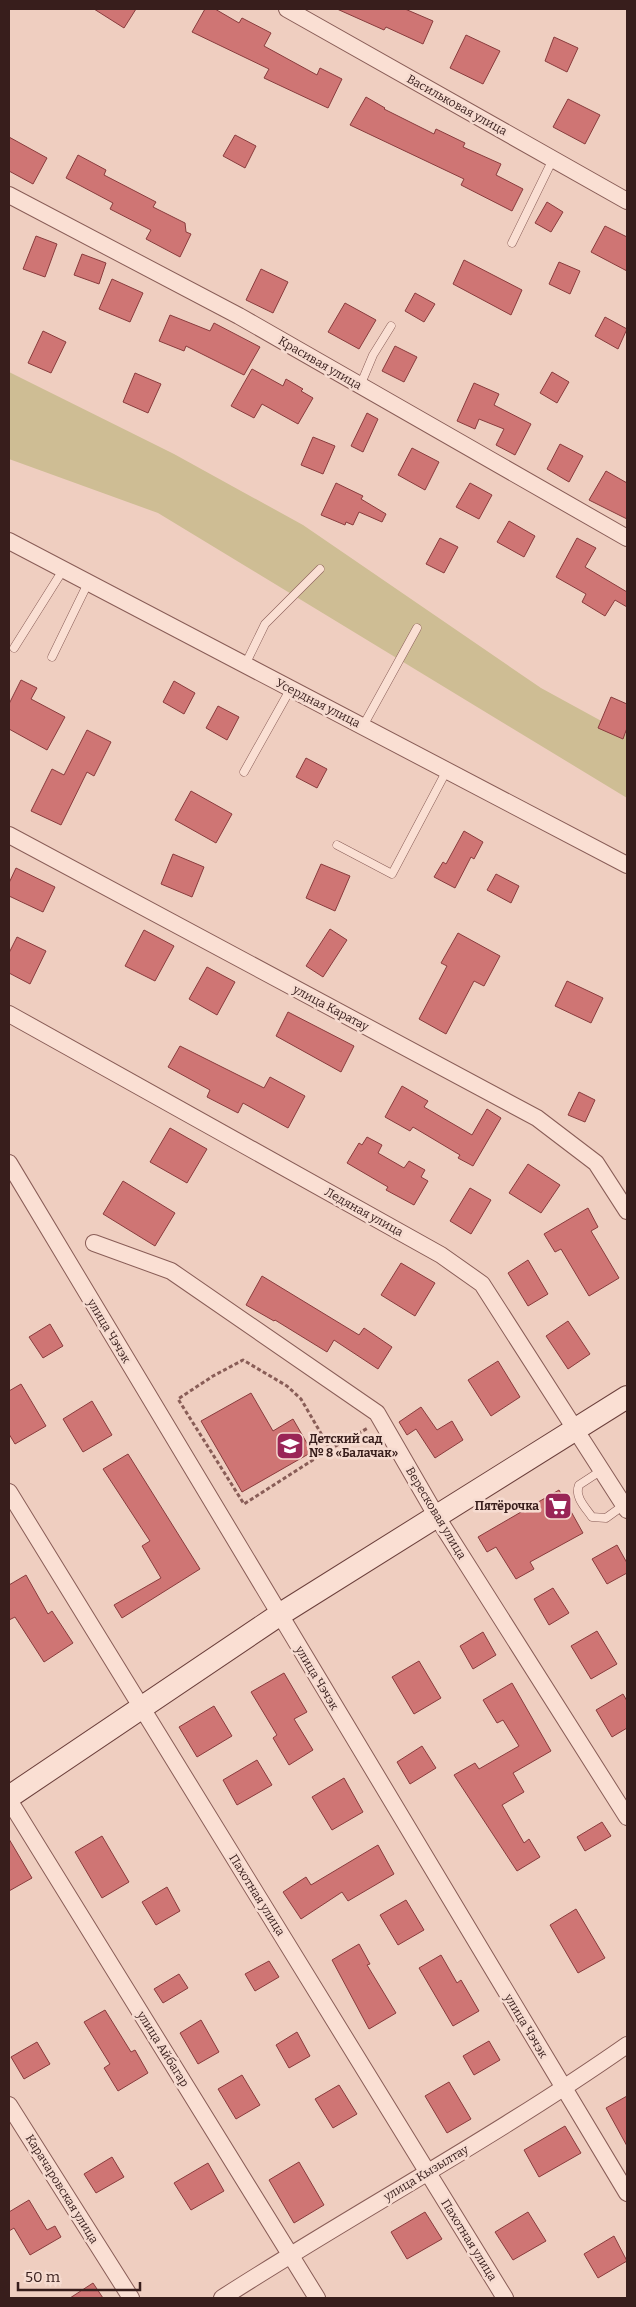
<svg xmlns="http://www.w3.org/2000/svg" width="636" height="2307" font-family="Bitter,serif">
<style>
.green{fill:#cebd94}
.building{fill:#cf7574;stroke:#893c3d}
.lines{fill:none;stroke-linecap:round;stroke-linejoin:round}
.lane-casing{stroke:#895d57;stroke-width:9}
.street-casing{stroke:#895d57;stroke-width:18}
.secondary-casing{stroke:#6b3f3b;stroke-width:24}
.path{stroke:#895d57;stroke-width:3;stroke-dasharray:4 2.5;stroke-linecap:butt}
.lane{stroke:#fadfd3;stroke-width:8}
.street{stroke:#fadfd3;stroke-width:16}
.secondary{stroke:#fadfd3;stroke-width:22}
.labels{text-anchor:middle;dominant-baseline:central;stroke-width:5;stroke-linejoin:round;paint-order:stroke}
.street-label{font-size:12px;fill:#381e1c;stroke:#f6dbd0}
.poi-label{font-size:12px;font-weight:bold;fill:#381e1c;stroke:#f6dbd0;text-anchor:start}
</style>
<rect width="100%" height="100%" fill="#efcec0"/>
<!-- green -->
<polygon class="green" points="9,372 174,454 303,525 541,688 627,735 627,798 158,513 9,459"/>
<!-- building -->
<g class="building">
<polygon points="94,9 136,9 124,28"/>
<polygon points="205,9 215,9 239,23 242,18 271,33 264,46 317,75 320,68 342,79 328,108 264,78 269,69 192,32"/>
<polygon points="337,9 405,9 433,21 423,44 386,27 384,30"/>
<polygon points="466,35 500,51 483,84 450,68"/>
<polygon points="554,37 578,48 567,72 545,61"/>
<polygon points="366,97 385,108 384,109 434,134 436,129 465,143 463,147 501,164 496,175 523,189 512,211 461,185 464,179 350,125"/>
<polygon points="568,99 600,115 585,144 553,127"/>
<polygon points="235,135 256,146 245,168 223,156"/>
<polygon points="9,137 47,158 33,184 9,171"/>
<polygon points="78,155 106,170 104,175 156,202 153,207 185,223 186,232 191,234 180,257 146,239 151,230 110,209 113,203 66,178"/>
<polygon points="547,202 563,212 551,232 535,223"/>
<polygon points="605,226 627,237 627,271 591,252"/>
<polygon points="36,236 57,244 45,277 23,269"/>
<polygon points="82,254 106,263 99,284 74,275"/>
<polygon points="464,260 522,290 511,315 453,284"/>
<polygon points="559,262 580,271 570,294 549,284"/>
<polygon points="261,269 288,282 273,313 246,300"/>
<polygon points="112,279 143,293 130,322 99,309"/>
<polygon points="415,293 435,304 424,322 405,311"/>
<polygon points="345,303 376,320 359,349 328,332"/>
<polygon points="170,315 210,331 214,323 260,347 244,375 186,346 184,351 159,341"/>
<polygon points="605,317 627,329 618,349 595,336"/>
<polygon points="43,331 66,342 51,373 28,363"/>
<polygon points="395,346 417,357 404,382 382,371"/>
<polygon points="252,369 283,386 286,379 303,389 301,391 313,398 298,424 262,404 254,418 231,406"/>
<polygon points="552,372 569,382 557,403 540,393"/>
<polygon points="135,373 161,384 148,413 123,402"/>
<polygon points="474,383 499,394 494,405 531,424 515,455 496,445 504,429 479,419 475,429 457,421"/>
<polygon points="367,413 378,419 363,452 351,446"/>
<polygon points="313,437 335,446 323,474 301,465"/>
<polygon points="560,444 583,456 569,482 547,469"/>
<polygon points="412,448 439,462 425,490 398,475"/>
<polygon points="606,471 627,483 627,519 589,500"/>
<polygon points="336,483 363,496 361,499 386,514 382,522 359,512 353,525 346,522 345,525 321,515"/>
<polygon points="470,483 492,495 479,519 456,507"/>
<polygon points="509,521 535,536 524,557 497,542"/>
<polygon points="440,538 458,547 444,573 426,564"/>
<polygon points="577,538 596,548 585,567 627,592 627,607 615,600 605,616 582,602 586,594 556,577"/>
<polygon points="21,680 37,688 31,699 65,717 47,750 9,729 9,704"/>
<polygon points="174,681 195,693 184,714 163,702"/>
<polygon points="611,697 627,704 627,728 623,739 598,728"/>
<polygon points="218,706 239,717 227,740 206,728"/>
<polygon points="87,730 111,742 94,776 87,772 61,825 31,811 52,769 64,775"/>
<polygon points="306,758 327,769 317,788 296,777"/>
<polygon points="191,791 232,814 216,843 175,820"/>
<polygon points="464,831 483,842 474,859 471,857 455,888 434,877 443,862 446,864"/>
<polygon points="173,854 204,867 192,897 161,884"/>
<polygon points="321,864 350,876 335,911 306,898"/>
<polygon points="16,868 55,887 43,912 9,896 9,883"/>
<polygon points="496,874 519,886 511,903 487,890"/>
<polygon points="330,929 347,940 323,977 306,966"/>
<polygon points="144,930 174,946 155,981 125,966"/>
<polygon points="458,933 500,956 484,986 474,981 446,1034 419,1019 447,966 441,963"/>
<polygon points="17,937 46,951 30,984 9,973 9,953"/>
<polygon points="207,967 235,982 217,1015 189,999"/>
<polygon points="567,981 603,998 591,1023 555,1006"/>
<polygon points="288,1012 354,1046 341,1072 276,1036"/>
<polygon points="180,1046 264,1088 270,1077 305,1096 288,1128 243,1103 238,1113 207,1097 210,1090 168,1067"/>
<polygon points="402,1086 428,1101 424,1107 472,1135 487,1109 501,1118 473,1166 458,1158 460,1155 413,1127 410,1131 385,1117"/>
<polygon points="579,1092 595,1100 585,1122 568,1115"/>
<polygon points="170,1128 207,1149 187,1183 150,1162"/>
<polygon points="367,1137 382,1145 378,1153 404,1168 409,1161 425,1170 421,1177 428,1181 414,1205 386,1190 388,1187 347,1163 359,1143 362,1145"/>
<polygon points="528,1164 560,1185 541,1213 509,1193"/>
<polygon points="123,1181 175,1213 155,1246 103,1214"/>
<polygon points="470,1188 491,1200 471,1234 450,1221"/>
<polygon points="588,1208 598,1227 591,1231 619,1278 589,1296 561,1249 555,1252 544,1234"/>
<polygon points="528,1260 548,1294 528,1306 508,1273"/>
<polygon points="401,1263 435,1283 415,1316 381,1295"/>
<polygon points="262,1276 359,1335 364,1328 392,1347 378,1369 334,1340 327,1352 275,1320 274,1321 246,1305"/>
<polygon points="568,1321 590,1354 568,1369 546,1336"/>
<polygon points="50,1324 63,1346 43,1358 29,1337"/>
<polygon points="498,1361 520,1397 491,1416 468,1380"/>
<polygon points="21,1384 46,1426 15,1444 9,1434 9,1391"/>
<polygon points="251,1393 273,1431 293,1419 312,1452 242,1492 201,1421"/>
<polygon points="92,1401 112,1435 83,1452 63,1419"/>
<polygon points="421,1407 437,1430 452,1421 463,1440 435,1458 416,1429 407,1435 399,1422"/>
<polygon points="128,1454 200,1569 122,1618 114,1605 161,1578 142,1546 150,1541 103,1469"/>
<polygon points="559,1490 583,1533 530,1562 534,1569 516,1579 496,1547 487,1552 478,1537"/>
<polygon points="617,1545 627,1563 627,1573 607,1584 592,1559"/>
<polygon points="26,1575 48,1614 52,1611 73,1643 44,1662 15,1617 9,1620 9,1585"/>
<polygon points="553,1588 569,1613 549,1625 534,1599"/>
<polygon points="597,1631 617,1664 591,1679 571,1646"/>
<polygon points="483,1632 496,1655 473,1669 460,1646"/>
<polygon points="419,1661 441,1698 414,1714 392,1677"/>
<polygon points="284,1673 307,1712 294,1719 313,1750 289,1765 273,1738 277,1735 251,1692"/>
<polygon points="512,1683 551,1751 513,1773 524,1792 502,1805 524,1843 529,1839 540,1857 517,1871 454,1775 475,1763 479,1769 519,1746 503,1720 497,1723 483,1700"/>
<polygon points="623,1694 627,1701 627,1728 612,1737 596,1710"/>
<polygon points="214,1706 232,1736 197,1757 179,1727"/>
<polygon points="422,1746 436,1768 410,1784 397,1762"/>
<polygon points="257,1760 272,1785 237,1805 223,1780"/>
<polygon points="344,1778 363,1812 332,1830 312,1797"/>
<polygon points="602,1822 611,1836 585,1851 577,1837"/>
<polygon points="102,1836 129,1882 102,1898 75,1852"/>
<polygon points="9,1839 32,1878 9,1891"/>
<polygon points="378,1845 394,1874 348,1901 342,1892 301,1919 283,1892 306,1877 311,1885"/>
<polygon points="167,1887 180,1911 156,1925 142,1902"/>
<polygon points="406,1900 424,1930 398,1945 380,1915"/>
<polygon points="576,1909 605,1958 578,1973 550,1925"/>
<polygon points="359,1944 370,1964 367,1965 396,2013 369,2029 332,1960"/>
<polygon points="441,1955 457,1983 461,1980 479,2011 453,2026 419,1968"/>
<polygon points="269,1961 279,1977 255,1991 245,1974"/>
<polygon points="179,1974 188,1988 163,2003 154,1989"/>
<polygon points="105,2010 131,2052 135,2050 148,2073 118,2091 104,2068 110,2064 84,2022"/>
<polygon points="201,2020 219,2052 198,2064 180,2033"/>
<polygon points="297,2032 310,2056 289,2068 276,2045"/>
<polygon points="489,2041 500,2060 474,2075 463,2056"/>
<polygon points="37,2042 50,2064 24,2079 11,2057"/>
<polygon points="242,2075 260,2105 236,2119 218,2089"/>
<polygon points="449,2082 471,2119 447,2133 425,2096"/>
<polygon points="339,2085 357,2114 333,2128 315,2099"/>
<polygon points="627,2096 627,2146 606,2108"/>
<polygon points="565,2126 581,2153 539,2177 524,2150"/>
<polygon points="112,2157 124,2177 96,2193 84,2174"/>
<polygon points="299,2162 324,2205 294,2223 269,2180"/>
<polygon points="208,2163 224,2191 191,2210 174,2183"/>
<polygon points="29,2200 47,2230 55,2226 61,2237 30,2255 14,2228 9,2231 9,2212"/>
<polygon points="425,2212 442,2239 407,2259 391,2232"/>
<polygon points="528,2212 546,2241 513,2260 495,2232"/>
<polygon points="614,2236 627,2261 598,2278 584,2254"/>
<polygon points="93,2283 103,2298 70,2298"/>
</g>
<g class="lines">
<defs>
<g id="lane">
<polyline points="512,243 553,159"/>
<polyline points="360,386 373,355 391,326"/>
<polyline points="14,648 63,570"/>
<polyline points="52,657 88,583"/>
<polyline points="245,665 265,624 320,569"/>
<polyline points="363,726 417,628"/>
<polyline points="244,772 291,688"/>
<polyline points="337,845 392,874 447,770"/>
<path d="M602 1470 579 1485C574 1497 586 1508 592 1517L606 1518 624 1505"/>
</g>
<g id="street">
<polyline points="287,9 627,201"/>
<polyline points="9,195 239,316 627,538"/>
<polyline points="9,541 627,865"/>
<polyline points="9,835 537,1118 596,1163 627,1211"/>
<polyline points="9,1014 441,1255 482,1284 627,1510"/>
<polyline points="9,1163 627,2193"/>
<polyline points="94,1243 171,1271 377,1413 437,1517 627,1817"/>
<polyline points="9,1492 505,2298"/>
<polyline points="9,1800 317,2298"/>
<polyline points="9,2105 131,2298"/>
<path d="M222 2298C356 2212 497 2136 627 2045"/>
</g>
<polyline id="secondary" points="9,1797 279,1615 627,1397"/>
</defs>
<!-- lane casing -->
<use href="#lane" class="lane-casing"/>
<!-- street casing -->
<use href="#street" class="street-casing"/>
<!-- secondary casing -->
<use href="#secondary" class="secondary-casing"/>
<!-- path -->
<polyline class="path" points="330,1449 244,1504 178,1399 213,1376 243,1360 287,1386 301,1399 330,1449 368,1428"/>
<!-- lane -->
<use href="#lane" class="lane"/>
<!-- street -->
<use href="#street" class="street"/>
<!-- secondary -->
<use href="#secondary" class="secondary"/>
</g>
<!-- icons -->
<defs>
<symbol id="school-square" viewBox="-11 -11 22 22"><rect x="-9" y="-9" width="18" height="18" rx="4" fill="#9a2556" stroke="#f6dbd0"/><path d="M0-5L7-2L0 1L-7-2ZM-4 1L0 2.5L4 1V4Q0 6-4 4Z" fill="#fff"/></symbol>
<symbol id="supermarket-square" viewBox="-11 -11 22 22"><rect x="-9" y="-9" width="18" height="18" rx="4" fill="#9a2556" stroke="#f6dbd0"/><path d="M-6-5.5h2.5l.6 2H6L4.5 2H-2.5L-4.4-4H-6ZM-1.5 3.2a1.3 1.3 0 1 0 .1 0ZM3 3.2a1.3 1.3 0 1 0 .1 0Z" fill="#fff"/></symbol>
</defs>
<g fill-rule="evenodd">
<use href="#school-square" x="274" y="1430" width="32" height="32"/>
<use href="#supermarket-square" x="542" y="1490" width="32" height="32"/>
</g>
<g class="labels">
<!-- street labels -->
<g class="street-label">
<text transform="translate(457 105) rotate(29)">Васильковая улица</text>
<text transform="translate(320 363) rotate(30)">Красивая улица</text>
<text transform="translate(318 703) rotate(27)">Усердная улица</text>
<text transform="translate(331 1008) rotate(28)">улица Каратау</text>
<text transform="translate(364 1212) rotate(29)">Ледяная улица</text>
<text transform="translate(109 1331) rotate(59)">улица Чэчэк</text>
<text transform="translate(436 1513) rotate(59)">Вересковая улица</text>
<text transform="translate(317 1678) rotate(59)">улица Чэчэк</text>
<text transform="translate(257 1895) rotate(58)">Пахотная улица</text>
<text transform="translate(526 2026) rotate(59)">улица Чэчэк</text>
<text transform="translate(163 2049) rotate(58)">улица Айбагар</text>
<text transform="translate(426 2173) rotate(-31)">улица Кызылтау</text>
<text transform="translate(62 2189) rotate(58)">Карачаровская улица</text>
<text transform="translate(469 2240) rotate(58)">Пахотная улица</text>
</g>
<!-- poi labels -->
<g class="poi-label">
<text x="309" y="1439">Детский сад<tspan x="309" dy="14">№ 8 «Балачак»</tspan></text>
<text x="539" y="1506" text-anchor="end">Пятёрочка</text>
</g>
</g>
<!-- border -->
<rect width="636" height="2307" fill="none" stroke="#381e1c" stroke-width="20"/>
<!-- scale -->
<path d="M18 2282v8h122v-8" fill="none" stroke="#381e1c" stroke-width="2.5"/>
<text x="25" y="2282" font-size="15" fill="#381e1c" stroke="#f6dbd0" stroke-width="4" paint-order="stroke">50 m</text>
</svg>
